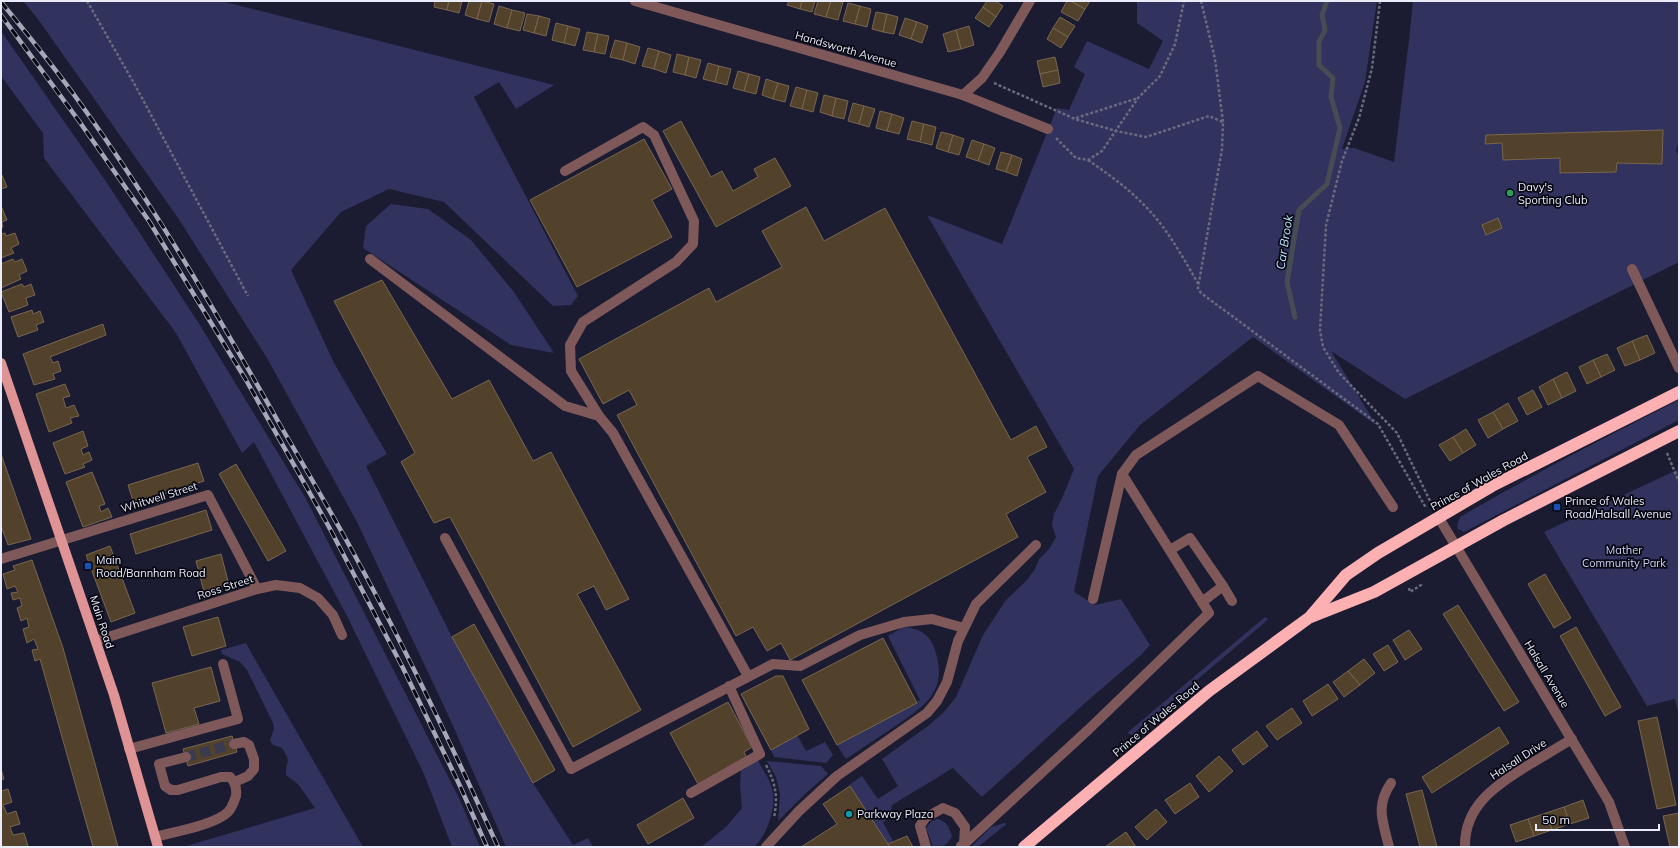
<svg xmlns="http://www.w3.org/2000/svg" width="1680" height="848" font-family="Mulish,sans-serif">
<style>
.green{fill:#31325d}
.lines{fill:none;stroke-linecap:round;stroke-linejoin:round}
.stream{stroke:#474c54;stroke-width:5}
.building{fill:#53422b;stroke:#78664e}
.minor-tunnel{stroke:#3a3b50;stroke-width:10;stroke-dasharray:10 5;stroke-linecap:butt}
.path{stroke:#686a7d;stroke-width:2.5;stroke-dasharray:3 2;stroke-linecap:butt}
.minor{stroke:#7f595a;stroke-width:10}
.major{stroke:#e09395;stroke-width:10}
.highway{stroke:#fcb0b2;stroke-width:12}
.rail-casing{stroke:#a6a7b9;stroke-width:4.5}
.rail{stroke:#070811;stroke-width:3;stroke-dasharray:9;stroke-linecap:butt}
.leisure-dot{fill:#2e9e5b;stroke:#070811;stroke-width:1.5}
.transit-dot{fill:#1a4fb4;stroke:#070811;stroke-width:1.5}
.culture-dot{fill:#0f9aa8;stroke:#070811;stroke-width:1.5}
.labels{text-anchor:middle;dominant-baseline:central;stroke-width:3.5;stroke-linejoin:round;paint-order:stroke}
.street-label{font-size:11px;fill:#eaecfb;stroke:#070811}
.poi-label{font-size:11px;fill:#eaecfb;stroke:#070811;text-anchor:start}
.park-label{font-size:11px;fill:#cbd0f8;stroke:#070811}
.water-label{font-size:12px;font-style:italic;fill:#b9e5fd;stroke:#070811}
</style>
<rect width="100%" height="100%" fill="#1b1c32"/>
<!-- green -->
<g class="green">
<polygon points="23,1 221,1 554,85 516,109 499,82 474,97 578,296 571,305 553,306 444,202 389,189 341,212 291,270 334,363 387,454 366,466 452,637 533,783 573,845 588,838 593,847 506,847 450,719 357,522 267,358 178,218 38,19"/>
<polygon points="1137,1 1377,1 1365,82 1342,149 1354,148 1394,162 1409,40 1413,1 1679,1 1679,141 1676,150 1679,157 1679,262 1405,399 1331,351 1376,425 1253,337 1140,425 1098,476 1074,592 1095,605 1121,599 1150,645 1141,655 1085,703 982,797 953,768 892,805 890,818 883,822 893,841 888,844 849,785 862,776 878,799 898,786 882,759 928,726 944,712 956,697 983,635 1006,600 1027,580 1035,569 1039,559 1049,549 1056,537 1052,525 1054,514 1063,496 1074,469 927,215 1002,244 1057,108 1069,110 1085,74 1074,67 1087,41 1149,69 1163,41 1137,23"/>
<polygon points="1,31 107,183 198,322 306,499 459,798 480,847 452,847 424,774 347,616 254,442 242,453 176,333 44,158 43,133 1,76"/>
<polygon points="391,204 428,209 471,240 514,292 554,353 511,345 363,248 366,226"/>
<path d="M1679 400V420L1464 532 1458 529 1457 526 1460 517C1532 475 1605 437 1679 400Z"/>
<polygon points="1679,469 1679,716 1675,699 1647,706 1544,532"/>
<polygon points="1265,617 1268,619 1264,623 1132,735 1127,733"/>
<path d="M903 627C919 628 930 634 935 650 949 692 924 706 894 727 878 738 862 748 846 759L837 745 920 700 888 636Z"/>
<path d="M246 643 256 661 363 847H183L315 808 298 784 286 775C285 759 293 765 282 748L273 745 270 740 274 729 273 723 247 670 240 662 222 654 221 650Z"/>
<polygon points="797,735 806,751 825,742 833,755 826,763 774,757 771,750"/>
<path d="M758 760C762 769 770 779 772 789 777 807 767 835 754 847H701L726 827 742 808 740 785 741 771Z"/>
<polygon points="767,761 821,766 828,774 807,792 778,821 780,795 776,777"/>
<path d="M938 819C947 822 949 827 952 836 947 846 943 847 933 847L926 828 932 821Z"/>
<polygon points="1005,823 1006,825 1004,826 978,847 971,847 991,827"/>
</g>
<g class="lines">
<!-- stream -->
<polyline class="stream" points="1295,317 1287,282 1299,210 1327,184 1340,128 1331,97 1333,78 1319,65 1319,42 1325,30 1322,15 1327,1"/>
</g>
<!-- building -->
<g class="building">
<polygon points="435,1 449,1 447,10 434,7"/>
<polygon points="449,1 462,1 459,13 447,10"/>
<polygon points="469,1 482,1 477,19 465,15"/>
<polygon points="482,1 494,4 489,22 477,19"/>
<polygon points="789,1 802,1 800,9 787,5"/>
<polygon points="802,1 815,1 812,12 800,9"/>
<polygon points="818,1 831,1 826,17 814,14"/>
<polygon points="831,1 843,2 838,20 826,17"/>
<polygon points="987,1 995,1 1003,6 996,17 983,7"/>
<polygon points="1067,1 1071,1 1085,9 1078,21 1061,12"/>
<polygon points="1071,1 1090,1 1085,9"/>
<polygon points="848,3 860,6 855,24 843,21"/>
<polygon points="499,6 512,10 507,28 494,24"/>
<polygon points="860,6 871,9 867,27 855,24"/>
<polygon points="983,7 996,17 989,27 975,18"/>
<polygon points="512,10 525,13 520,31 507,28"/>
<polygon points="876,12 887,14 883,32 872,29"/>
<polygon points="527,14 539,16 534,33 523,30"/>
<polygon points="887,14 898,17 894,34 883,32"/>
<polygon points="539,16 550,19 546,36 534,33"/>
<polygon points="1060,17 1075,26 1068,37 1053,28"/>
<polygon points="905,18 917,22 911,39 899,35"/>
<polygon points="917,22 928,26 922,43 911,39"/>
<polygon points="556,23 568,26 564,43 552,40"/>
<polygon points="568,26 580,29 575,46 564,43"/>
<polygon points="969,26 974,45 961,49 956,30"/>
<polygon points="1053,28 1068,37 1061,48 1047,39"/>
<polygon points="956,30 961,49 948,52 943,34"/>
<polygon points="587,32 598,34 594,52 583,50"/>
<polygon points="598,34 609,36 605,54 594,52"/>
<polygon points="615,40 627,43 623,60 610,57"/>
<polygon points="627,43 640,47 635,64 623,60"/>
<polygon points="648,48 659,51 654,69 642,66"/>
<polygon points="659,51 671,55 666,73 654,69"/>
<polygon points="677,54 689,57 685,75 673,72"/>
<polygon points="689,57 701,60 696,78 685,75"/>
<polygon points="1055,57 1058,70 1040,74 1037,61"/>
<polygon points="708,63 719,66 715,82 703,79"/>
<polygon points="719,66 731,69 727,85 715,82"/>
<polygon points="1058,70 1060,83 1043,87 1040,74"/>
<polygon points="738,71 749,74 744,91 733,88"/>
<polygon points="749,74 760,77 756,94 744,91"/>
<polygon points="766,79 778,83 773,99 762,95"/>
<polygon points="778,83 789,86 785,102 773,99"/>
<polygon points="796,87 807,90 802,109 790,106"/>
<polygon points="807,90 818,93 813,112 802,109"/>
<polygon points="824,95 836,98 832,116 820,112"/>
<polygon points="836,98 848,101 844,119 832,116"/>
<polygon points="853,103 864,106 859,124 848,121"/>
<polygon points="864,106 875,109 869,127 859,124"/>
<polygon points="880,111 892,114 887,131 876,128"/>
<polygon points="892,114 904,118 899,134 887,131"/>
<polygon points="681,121 711,177 722,171 733,191 758,177 754,169 775,158 791,186 716,227 663,131"/>
<polygon points="912,121 924,124 920,142 907,139"/>
<polygon points="924,124 936,127 932,145 920,142"/>
<polygon points="1663,130 1662,164 1617,163 1616,172 1560,173 1560,158 1503,160 1502,143 1485,144 1486,135"/>
<polygon points="941,132 953,135 948,152 936,148"/>
<polygon points="953,135 964,139 959,155 948,152"/>
<polygon points="644,139 672,189 652,200 672,237 577,287 530,200"/>
<polygon points="972,140 984,144 978,161 966,157"/>
<polygon points="984,144 995,148 989,165 978,161"/>
<polygon points="1001,152 1012,155 1006,172 996,169"/>
<polygon points="1012,155 1022,159 1017,176 1006,172"/>
<polygon points="1,173 7,187 1,189"/>
<polygon points="806,207 824,241 885,208 1011,440 1036,426 1047,447 1027,457 1046,492 1006,514 1018,537 790,660 781,643 767,651 753,627 736,636 617,415 637,405 629,390 603,404 579,359 709,288 716,302 782,267 762,231"/>
<polygon points="2,208 7,220 2,222 3,227 1,228 1,209"/>
<polygon points="1498,218 1502,228 1486,235 1482,225"/>
<polygon points="5,233 6,236 15,233 19,244 11,248 14,253 1,258 1,234"/>
<polygon points="13,259 15,262 22,259 27,271 19,275 21,279 1,288 1,264"/>
<polygon points="382,280 452,399 489,380 533,461 551,452 629,599 606,610 594,586 577,594 641,710 573,747 450,517 434,523 401,462 415,453 334,301"/>
<polygon points="22,284 24,287 31,284 35,295 26,298 28,305 9,312 1,292"/>
<polygon points="32,310 33,314 40,311 44,322 36,325 38,330 18,337 11,317"/>
<polygon points="103,324 106,335 50,357 53,363 58,361 61,371 53,374 55,379 34,385 23,354"/>
<polygon points="1647,335 1655,353 1640,360 1632,341"/>
<polygon points="1632,341 1640,360 1625,366 1617,348"/>
<polygon points="1607,354 1615,370 1601,377 1593,360"/>
<polygon points="1593,360 1601,377 1587,384 1579,367"/>
<polygon points="1567,372 1576,391 1562,398 1553,379"/>
<polygon points="1553,379 1562,398 1548,405 1539,387"/>
<polygon points="65,384 70,396 63,398 66,408 74,405 79,416 70,418 72,423 49,432 36,394"/>
<polygon points="1533,390 1542,407 1527,415 1518,398"/>
<polygon points="1508,403 1518,421 1503,429 1493,412"/>
<polygon points="1493,412 1503,429 1488,438 1478,420"/>
<polygon points="1466,429 1476,445 1463,453 1453,437"/>
<polygon points="83,431 88,446 81,449 83,455 89,452 92,460 83,464 85,467 65,474 53,443"/>
<polygon points="1453,437 1463,453 1450,461 1439,445"/>
<polygon points="1,454 31,539 8,545 1,526"/>
<polygon points="198,463 204,481 134,504 128,485"/>
<polygon points="236,464 286,551 268,561 219,474"/>
<polygon points="92,472 105,504 99,506 101,512 108,508 112,517 83,527 66,482"/>
<polygon points="206,510 212,530 136,554 130,534"/>
<polygon points="110,546 135,613 111,622 86,555"/>
<polygon points="221,554 229,585 204,592 196,561"/>
<polygon points="32,560 63,648 118,847 93,847 40,659 35,661 32,650 38,649 34,639 27,643 23,629 29,627 27,618 21,621 17,608 22,606 20,598 13,600 11,593 18,592 15,586 7,589 3,574 15,570 13,566"/>
<polygon points="1545,574 1571,618 1554,628 1528,584"/>
<polygon points="1458,605 1519,702 1504,711 1443,614"/>
<polygon points="218,617 226,646 192,656 183,627"/>
<polygon points="474,624 555,770 533,783 452,637"/>
<polygon points="1576,627 1621,707 1605,716 1560,636"/>
<polygon points="1409,630 1422,649 1405,660 1393,640"/>
<polygon points="883,638 917,703 837,745 802,680"/>
<polygon points="1388,645 1398,662 1384,671 1373,654"/>
<polygon points="1364,659 1375,673 1360,685 1348,671"/>
<polygon points="211,667 220,701 194,708 199,724 166,733 152,683"/>
<polygon points="1348,671 1360,685 1344,697 1333,682"/>
<polygon points="776,676 783,676 809,729 771,750 741,694"/>
<polygon points="1328,684 1338,699 1312,716 1303,701"/>
<polygon points="728,702 752,747 744,752 747,758 698,784 670,733"/>
<polygon points="1292,708 1302,723 1277,740 1266,726"/>
<polygon points="1657,717 1676,805 1657,809 1638,721"/>
<polygon points="1499,727 1509,743 1432,793 1422,777"/>
<polygon points="1257,731 1268,746 1243,765 1232,750"/>
<polygon points="232,736 237,752 188,766 183,749"/>
<polygon points="1219,756 1233,771 1209,792 1196,776"/>
<polygon points="1,769 4,779 1,780"/>
<polygon points="1190,783 1199,797 1175,814 1165,800"/>
<polygon points="850,786 890,847 801,847 837,824 823,804"/>
<polygon points="8,789 12,802 3,805 7,814 16,811 20,824 10,827 13,835 24,833 28,846 27,847 1,847 1,791"/>
<polygon points="1422,790 1437,847 1420,847 1406,794"/>
<polygon points="683,798 694,818 648,844 637,825"/>
<polygon points="1583,800 1589,818 1570,824 1564,807"/>
<polygon points="1564,807 1570,824 1552,830 1546,813"/>
<polygon points="1156,809 1167,822 1147,840 1135,827"/>
<polygon points="1546,813 1552,830 1534,836 1528,819"/>
<polygon points="1679,813 1679,847 1670,847 1663,816"/>
<polygon points="1528,819 1534,836 1516,842 1510,825"/>
<polygon points="1126,832 1136,847 1105,847"/>
<polygon points="907,836 913,847 890,847 888,844"/>
</g>
<g class="lines">
<!-- minor-tunnel -->
<polyline class="minor-tunnel" points="186,757 234,744"/>
<!-- path -->
<g class="path">
<polyline points="87,1 135,85 248,296"/>
<polyline points="1201,1 1215,59 1223,122"/>
<polyline points="1380,1 1372,68 1359,118 1342,161 1326,225 1320,330 1323,347 1339,373 1397,433 1432,505"/>
<polyline points="994,83 1075,119 1116,131 1146,137 1209,116 1223,122 1222,149 1198,288 1201,293 1378,424 1426,508"/>
<polyline points="1076,118 1138,98"/>
<polyline points="1056,138 1076,158 1088,160 1102,151 1138,98 1160,76 1175,44 1184,1"/>
<path d="M1088 160C1108 174 1128 188 1145 206 1168 229 1183 258 1199 285"/>
<polyline points="1667,453 1679,482"/>
<polyline points="1409,588 1410,592 1421,585 1421,583"/>
<path d="M766 765C776 785 778 796 774 818"/>
</g>
<!-- minor -->
<g class="minor">
<polyline points="635,1 963,95 1048,129"/>
<polyline points="963,95 982,78 1000,52 1030,1"/>
<polyline points="565,171 643,127 654,135 694,221 693,244 676,262 583,322 570,345 571,371 599,416 613,433 748,676"/>
<polyline points="370,259 565,406 599,416"/>
<polyline points="1632,269 1679,368"/>
<polyline points="1439,518 1609,802 1625,847"/>
<polyline points="445,538 571,769 773,664 800,666 860,635 904,622 932,619 964,628"/>
<polyline points="1170,550 1190,538 1223,586 1202,602"/>
<polyline points="1,559 208,495 257,589"/>
<polyline points="1223,586 1232,601"/>
<polyline points="1093,599 1122,474"/>
<polyline points="96,641 257,589 276,585 300,588 318,598 333,615 342,635"/>
<polyline points="234,744 244,742 249,745 254,759 254,769 248,776 235,782"/>
<polyline points="129,749 238,719 223,664"/>
<polyline points="691,793 760,754 729,686"/>
<path d="M155 837C173 832 215 825 228 812 232 808 234 802 236 796 237 788 235 782 230 777H221L178 790H171L165 786 159 764 186 757"/>
<polyline points="964,844 1088,730 1209,613 1122,474 1136,455 1258,376 1339,425 1393,507"/>
<polyline points="766,847 799,811 837,776 927,713 937,701 947,682 958,641 976,604 1036,545"/>
<polyline points="926,847 920,826 925,818 943,808 955,813 965,827 964,844 961,846"/>
<path d="M1389 847C1383 821 1375 807 1391 783"/>
<path d="M1465 847C1464 806 1496 785 1527 766 1542 757 1557 748 1572 739"/>
</g>
<!-- major -->
<polyline class="major" points="1,363 114,695 158,847"/>
<!-- highway -->
<g class="highway">
<polyline points="1311,617 1374,592 1504,520 1679,431"/>
<polyline points="1024,847 1209,691 1310,617 1346,575 1378,553 1492,486 1679,392"/>
</g>
<defs>
<g id="rail">
<path d="M1 2C28 35 55 68 80 103 155 207 220 319 283 430 307 471 331 512 354 554 406 649 453 748 498 847"/>
<polyline points="1,15 79,121 149,221 246,380 329,527 403,668 460,786 487,847"/>
</g>
</defs>
<!-- rail casing -->
<use href="#rail" class="rail-casing"/>
<!-- rail -->
<use href="#rail" class="rail"/>
</g>
<!-- markers -->
<circle class="leisure-dot" cx="1510" cy="193" r="4"/>
<g class="transit-dot">
<rect x="1553" y="503" width="8" height="8" rx="2"/>
<rect x="84" y="562" width="8" height="8" rx="2"/>
</g>
<circle class="culture-dot" cx="849" cy="814" r="4"/>
<g class="labels">
<!-- street labels -->
<g class="street-label">
<text transform="translate(846 49) rotate(16)">Handsworth Avenue</text>
<text transform="translate(1479 481) rotate(-29)">Prince of Wales Road</text>
<text transform="translate(159 497) rotate(-17)">Whitwell Street</text>
<text transform="translate(225 587) rotate(-18)">Ross Street</text>
<text transform="translate(102 622) rotate(72)">Main Road</text>
<text transform="translate(1547 674) rotate(59)">Halsall Avenue</text>
<text transform="translate(1156 719) rotate(-40)">Prince of Wales Road</text>
<text transform="translate(1518 759) rotate(-33)">Halsall Drive</text>
</g>
<!-- poi labels -->
<g class="poi-label">
<text x="1518" y="187">Davy's<tspan x="1518" dy="13">Sporting Club</tspan></text>
<text x="1565" y="501">Prince of Wales<tspan x="1565" dy="13">Road/Halsall Avenue</tspan></text>
<text x="96" y="560">Main<tspan x="96" dy="13">Road/Bannham Road</tspan></text>
<text x="857" y="814">Parkway Plaza</text>
</g>
<!-- park labels -->
<g class="park-label">
<text x="1624" y="550">Mather<tspan x="1624" dy="13">Community Park</tspan></text>
</g>
<!-- water labels -->
<g class="water-label">
<text transform="translate(1284 242) rotate(-81)">Car Brook</text>
</g>
</g>
<!-- border -->
<rect width="1680" height="848" fill="none" stroke="#eaecfb" stroke-width="4"/>
<!-- scale -->
<path d="M1536 824v6h123v-6" fill="none" stroke="#eaecfb" stroke-width="2"/>
<text x="1542" y="824" font-size="12" fill="#eaecfb" stroke="#070811" stroke-width="3" paint-order="stroke">50 m</text>
</svg>
